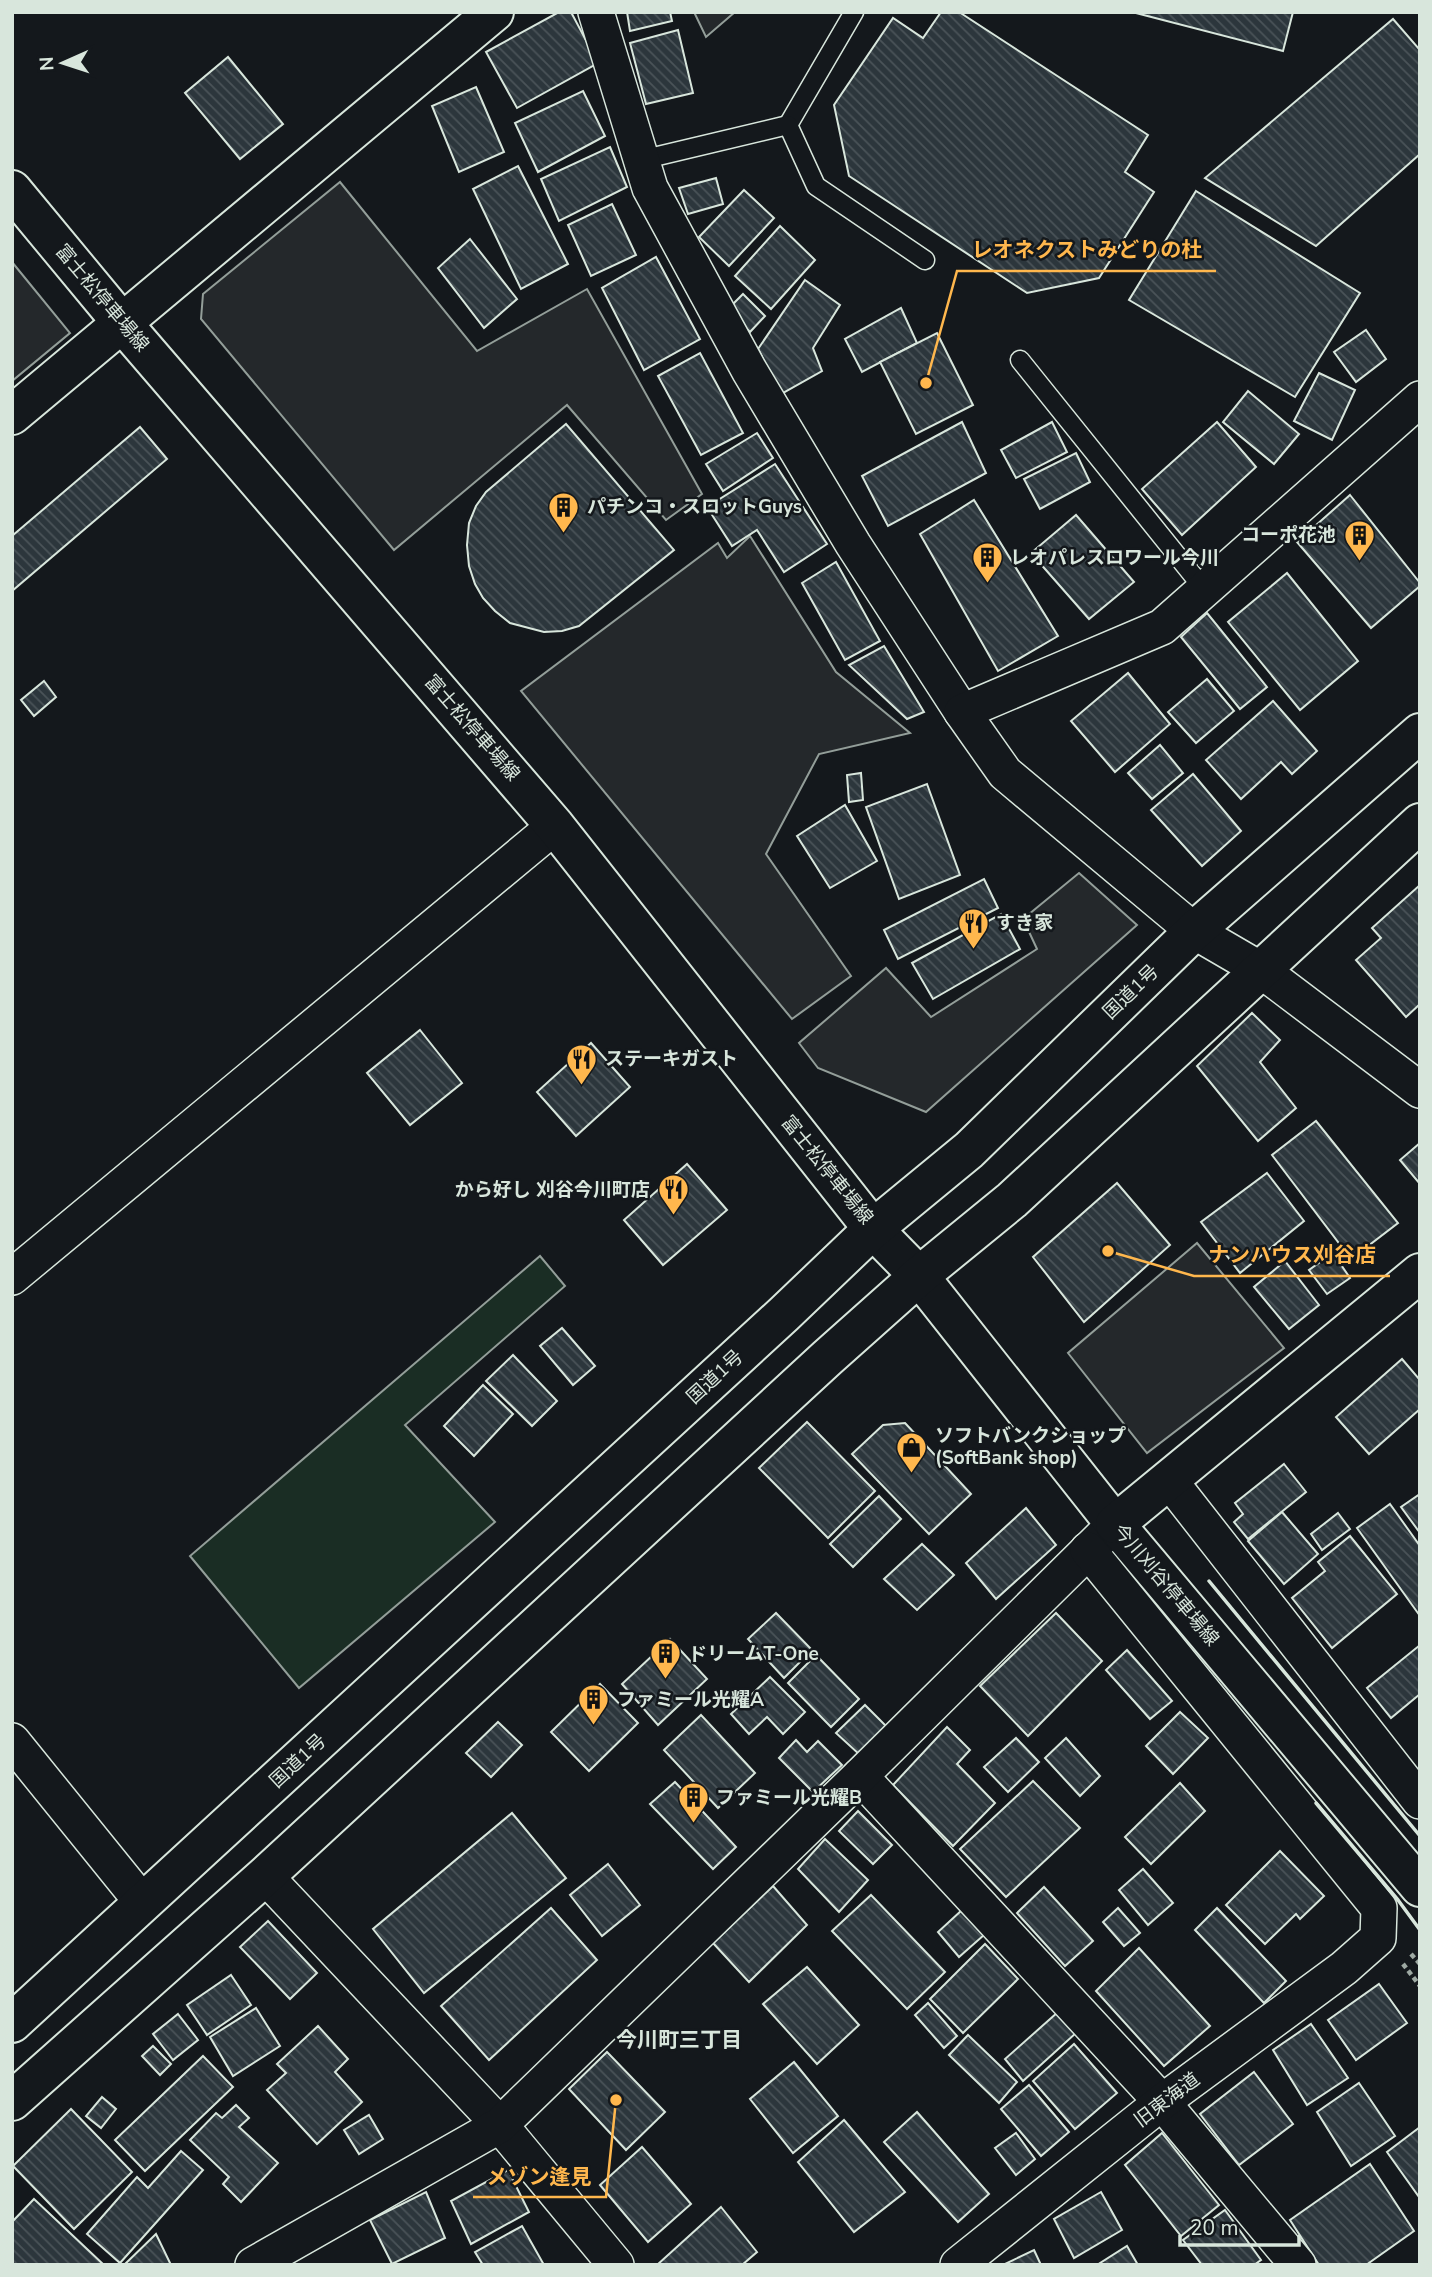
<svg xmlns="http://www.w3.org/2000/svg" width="1432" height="2277" font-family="'Nunito Sans','Noto Sans JP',sans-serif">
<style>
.green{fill:#1a2d24;stroke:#939e99;stroke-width:2}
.parking{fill:#24282b;stroke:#939e99;stroke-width:2}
.building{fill:url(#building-back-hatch);stroke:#d8e6dc;stroke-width:2}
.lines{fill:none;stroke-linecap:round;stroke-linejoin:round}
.lane-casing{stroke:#d8e6dc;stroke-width:21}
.street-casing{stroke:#d8e6dc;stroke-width:38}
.secondary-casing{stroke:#d8e6dc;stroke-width:42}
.highway-casing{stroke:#d8e6dc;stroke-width:42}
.path{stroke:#9da8a2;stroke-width:4.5;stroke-dasharray:5 3.5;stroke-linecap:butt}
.lane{stroke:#14181c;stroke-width:18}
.street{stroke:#14181c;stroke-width:35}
.secondary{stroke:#14181c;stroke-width:38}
.highway{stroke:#14181c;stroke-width:38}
.wall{stroke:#d8e6dc;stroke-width:3.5}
.labels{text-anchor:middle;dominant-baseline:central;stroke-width:5;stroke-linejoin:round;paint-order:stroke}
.street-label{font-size:19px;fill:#d8e6dc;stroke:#14181c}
.poi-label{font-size:19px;font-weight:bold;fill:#d8e6dc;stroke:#14181c;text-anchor:start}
.neighbourhood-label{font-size:21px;font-weight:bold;fill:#d8e6dc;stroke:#14181c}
.leader{fill:none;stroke:#ffb74d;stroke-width:2.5}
.callout-dot{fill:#ffb74d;stroke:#14181c;stroke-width:2.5}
.callout-label{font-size:21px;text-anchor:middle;font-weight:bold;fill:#ffb74d;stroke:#14181c;stroke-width:5;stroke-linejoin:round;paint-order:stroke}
</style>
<defs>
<pattern id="building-back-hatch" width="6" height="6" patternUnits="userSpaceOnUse" patternTransform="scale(1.75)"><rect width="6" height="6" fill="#2c363c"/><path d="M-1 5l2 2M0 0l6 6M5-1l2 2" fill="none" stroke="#4a5358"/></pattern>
</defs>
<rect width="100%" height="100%" fill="#14181c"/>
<!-- green -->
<polygon class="green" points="540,1256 565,1286 405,1425 495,1522 299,1688 190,1556"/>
<!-- parking -->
<g class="parking">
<polygon points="694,12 735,12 706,37"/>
<polygon points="340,182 477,351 587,289 702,494 666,520 567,405 394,550 201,319 203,294"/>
<polygon points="12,262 70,333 12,381"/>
<polygon points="750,536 836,672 910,733 819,754 766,854 851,976 792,1019 521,691 718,543 727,558"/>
<polygon points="1079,873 1137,925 926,1112 818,1068 799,1043 886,968 931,1017 1037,949 1023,919"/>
<polygon points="1197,1243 1284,1348 1147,1453 1068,1353"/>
</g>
<!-- building -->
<g class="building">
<polygon points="559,12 571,12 598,63 517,108 486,52"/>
<polygon points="627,12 670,12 672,21 630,31"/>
<polygon points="941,12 959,12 1148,135 1125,172 1154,192 1099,278 1027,293 849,176 834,105 893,18 923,38"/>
<polygon points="1132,12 1293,12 1283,51"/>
<polygon points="1393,19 1420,50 1420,154 1316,246 1205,178"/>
<polygon points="678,30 693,93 646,104 630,43"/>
<polygon points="228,57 283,124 240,159 185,93"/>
<polygon points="476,87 504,152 459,172 432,106"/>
<polygon points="583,91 605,136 538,172 515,123"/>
<polygon points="610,147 627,187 559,221 541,179"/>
<polygon points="518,166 568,264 521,289 473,189"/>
<polygon points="716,178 723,204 688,214 679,188"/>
<polygon points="744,190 774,218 729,266 699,237"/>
<polygon points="1196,191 1360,293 1295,397 1129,300"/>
<polygon points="612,204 636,255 591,276 568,225"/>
<polygon points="780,226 815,260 771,309 735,276"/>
<polygon points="470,239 517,299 484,328 438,268"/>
<polygon points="656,257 700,339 644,370 602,288"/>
<polygon points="805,280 840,305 813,348 822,371 781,394 758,349"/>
<polygon points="743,294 765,316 750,332 727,310"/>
<polygon points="901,308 917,343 862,372 845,339"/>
<polygon points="1366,330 1386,359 1356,382 1334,352"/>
<polygon points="937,333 973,405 916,434 880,362"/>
<polygon points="700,353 743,433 701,455 658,376"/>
<polygon points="1319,373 1355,390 1332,440 1294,421"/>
<polygon points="1248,391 1299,434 1274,464 1223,422"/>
<polygon points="962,422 986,473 888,526 862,476"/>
<polygon points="1052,422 1067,452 1016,478 1001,450"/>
<polygon points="1217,422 1256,467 1182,535 1142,489"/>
<polygon points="566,424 674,550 579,626 562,631 544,632 510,623 495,611 483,598 475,584 469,566 467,545 469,523 476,506 486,492"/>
<polygon points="140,427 167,459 12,591 12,536"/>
<polygon points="757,433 773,458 723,491 706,464"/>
<polygon points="1076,453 1090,482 1040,509 1024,479"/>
<polygon points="775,464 827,544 784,572 757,530 732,546 707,507"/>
<polygon points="1350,495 1420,583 1420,586 1371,628 1297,542"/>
<polygon points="974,500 1058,636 998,671 920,534"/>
<polygon points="1076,515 1134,582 1089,619 1031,553"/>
<polygon points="836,562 880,641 845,660 802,583"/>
<polygon points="1287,573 1358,661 1300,710 1228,622"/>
<polygon points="1207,613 1267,687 1240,709 1181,637"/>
<polygon points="884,646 924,712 907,719 849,665"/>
<polygon points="1128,673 1170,724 1115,772 1071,721"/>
<polygon points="1207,679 1234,711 1196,743 1168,712"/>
<polygon points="44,681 56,697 34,716 21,700"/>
<polygon points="1273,701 1317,751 1292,774 1281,762 1241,799 1206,760"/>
<polygon points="1160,745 1183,773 1152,799 1128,773"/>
<polygon points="861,773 863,800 849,802 847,775"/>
<polygon points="1193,774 1241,831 1202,866 1151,810"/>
<polygon points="927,784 960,875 899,899 866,807"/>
<polygon points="845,805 877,861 830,888 797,836"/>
<polygon points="984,879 998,908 898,959 884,930"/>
<polygon points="1420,885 1420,1004 1406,1017 1356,960 1381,938 1372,928"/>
<polygon points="1001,914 1020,949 933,999 912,963"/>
<polygon points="1252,1013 1280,1040 1260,1062 1296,1108 1258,1141 1197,1066"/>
<polygon points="420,1030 462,1083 410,1125 367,1073"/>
<polygon points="591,1043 630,1087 576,1136 537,1092"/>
<polygon points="1316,1121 1398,1223 1351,1259 1272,1155"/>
<polygon points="1420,1143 1420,1184 1400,1160"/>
<polygon points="687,1164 727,1210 663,1265 624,1220"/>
<polygon points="1267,1173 1304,1221 1240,1273 1201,1222"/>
<polygon points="1117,1183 1170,1245 1084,1322 1033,1257"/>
<polygon points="1333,1253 1350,1278 1327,1294 1309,1270"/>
<polygon points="1285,1261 1319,1305 1289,1329 1254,1287"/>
<polygon points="562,1328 595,1366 573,1385 540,1346"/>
<polygon points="513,1355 557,1401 532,1426 486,1381"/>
<polygon points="1402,1359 1420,1380 1420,1409 1369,1454 1336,1417"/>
<polygon points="483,1385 513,1414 474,1456 444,1426"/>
<polygon points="807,1422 875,1491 828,1538 759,1468"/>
<polygon points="905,1423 971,1494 929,1534 852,1454 883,1425"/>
<polygon points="1284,1464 1306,1492 1248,1539 1234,1522 1243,1514 1235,1503"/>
<polygon points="1420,1494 1420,1533 1401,1507"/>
<polygon points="879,1496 901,1519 853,1567 830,1544"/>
<polygon points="1390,1504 1420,1546 1420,1616 1357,1528"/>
<polygon points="1026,1508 1056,1545 996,1599 966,1563"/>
<polygon points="1282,1512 1318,1554 1284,1584 1248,1541"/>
<polygon points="1338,1513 1350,1529 1322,1550 1311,1534"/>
<polygon points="1350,1536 1397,1594 1332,1648 1292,1598 1325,1571 1318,1562"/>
<polygon points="922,1544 954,1575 917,1610 884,1579"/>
<polygon points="776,1613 812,1650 784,1678 748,1639"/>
<polygon points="1056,1613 1102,1661 1028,1736 980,1686"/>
<polygon points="670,1639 707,1679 658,1725 622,1684"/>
<polygon points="1420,1645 1420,1694 1391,1718 1367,1688"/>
<polygon points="1127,1650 1172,1701 1150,1719 1106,1670"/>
<polygon points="816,1655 859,1699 831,1727 788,1683"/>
<polygon points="770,1677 805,1712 783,1734 767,1717 749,1734 731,1714"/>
<polygon points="600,1684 638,1723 589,1771 551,1732"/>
<polygon points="865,1705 889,1729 861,1756 836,1733"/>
<polygon points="1180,1712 1208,1738 1173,1774 1146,1746"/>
<polygon points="701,1715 755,1773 718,1808 664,1750"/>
<polygon points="498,1722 522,1745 491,1777 466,1753"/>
<polygon points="947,1727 970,1750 957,1764 995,1803 953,1846 893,1785"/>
<polygon points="1016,1738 1039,1762 1008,1792 984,1767"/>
<polygon points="1066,1738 1100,1776 1080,1796 1045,1758"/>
<polygon points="796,1740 807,1752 818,1741 842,1765 813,1792 779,1758"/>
<polygon points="1033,1781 1080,1828 1006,1897 960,1849"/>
<polygon points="675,1782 736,1847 713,1869 650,1804"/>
<polygon points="1180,1783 1205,1811 1151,1864 1125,1837"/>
<polygon points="858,1811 892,1845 873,1864 839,1831"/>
<polygon points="512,1813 566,1878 424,1993 373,1929"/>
<polygon points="825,1839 868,1880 839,1912 798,1869"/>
<polygon points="1280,1851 1324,1896 1300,1919 1296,1914 1265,1944 1226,1905"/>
<polygon points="608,1864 640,1905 602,1936 570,1895"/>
<polygon points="1143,1869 1173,1903 1148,1925 1119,1890"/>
<polygon points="773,1886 807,1925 749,1982 713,1943"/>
<polygon points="1044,1887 1093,1941 1065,1966 1017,1913"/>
<polygon points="871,1895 945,1972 907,2009 832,1931"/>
<polygon points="551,1908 597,1960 489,2060 441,2006"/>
<polygon points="1118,1908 1140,1933 1124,1946 1103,1922"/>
<polygon points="1217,1908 1286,1981 1264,2003 1195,1930"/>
<polygon points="962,1910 984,1935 959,1957 938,1932"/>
<polygon points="268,1921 317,1973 290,1999 240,1947"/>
<polygon points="985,1944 1018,1979 963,2033 930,1999"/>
<polygon points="1139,1948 1210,2026 1164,2066 1096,1991"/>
<polygon points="807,1967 859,2025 817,2064 763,2004"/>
<polygon points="231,1975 251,2005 207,2035 187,2005"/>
<polygon points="1379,1984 1407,2023 1356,2060 1328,2020"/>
<polygon points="928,2003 957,2036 944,2048 915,2015"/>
<polygon points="256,2008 280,2046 233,2076 210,2037"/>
<polygon points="1058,2012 1076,2033 1023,2081 1005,2059"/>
<polygon points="178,2014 198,2040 173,2060 153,2034"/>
<polygon points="1311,2024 1348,2078 1307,2105 1273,2050"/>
<polygon points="318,2026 348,2059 335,2072 362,2102 317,2144 267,2090 286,2073 277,2064"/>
<polygon points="968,2035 1017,2082 999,2103 949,2055"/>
<polygon points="1074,2044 1117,2093 1075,2129 1033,2081"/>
<polygon points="153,2046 171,2064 160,2075 142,2056"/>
<polygon points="607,2052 665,2112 626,2150 569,2089"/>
<polygon points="203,2056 233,2087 145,2171 115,2140"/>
<polygon points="794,2062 838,2116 793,2153 750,2099"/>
<polygon points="1254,2072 1293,2124 1239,2165 1200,2114"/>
<polygon points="1359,2083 1395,2136 1351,2166 1317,2112"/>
<polygon points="1029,2085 1069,2132 1041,2156 1001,2109"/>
<polygon points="102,2097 116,2109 101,2128 86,2116"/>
<polygon points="236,2105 249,2118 239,2127 278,2163 241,2202 223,2184 229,2177 190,2140 216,2113 222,2118"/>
<polygon points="71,2109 132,2172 74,2229 13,2166"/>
<polygon points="917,2112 989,2194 958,2222 884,2142"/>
<polygon points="369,2115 383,2139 359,2154 344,2130"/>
<polygon points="844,2120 905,2192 854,2232 798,2162"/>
<polygon points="1420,2127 1420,2197 1419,2197 1387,2152"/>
<polygon points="1016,2133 1035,2159 1016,2175 995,2148"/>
<polygon points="1162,2133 1219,2205 1181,2236 1125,2165"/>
<polygon points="642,2147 691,2204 648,2242 600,2185"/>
<polygon points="181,2151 203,2170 120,2263 87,2234 137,2177 148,2188"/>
<polygon points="1370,2164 1414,2231 1366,2265 1319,2265 1290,2220"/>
<polygon points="508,2170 529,2212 471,2244 451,2201"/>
<polygon points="426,2192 445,2238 392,2264 370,2220"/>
<polygon points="1101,2192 1122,2230 1074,2258 1054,2219"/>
<polygon points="34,2199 104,2265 12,2265 12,2222"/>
<polygon points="721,2207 757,2252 742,2265 657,2265"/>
<polygon points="1225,2210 1261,2260 1254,2265 1202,2265 1183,2240"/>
<polygon points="522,2226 544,2265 483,2265 475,2252"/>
<polygon points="156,2234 171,2265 124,2265"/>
<polygon points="1127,2246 1138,2265 1097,2265"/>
<polygon points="1034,2250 1041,2265 1003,2265"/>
</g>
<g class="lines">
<defs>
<g id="lane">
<polyline points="788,125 854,12"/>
<polyline points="641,160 788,125 816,186 925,260"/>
<polyline points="1020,360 1204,589"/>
</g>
<g id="street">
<polyline points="596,12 650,188 749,370 853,544 962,712"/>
<polyline points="1420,399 1162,627 962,712 1005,773 1194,931 1261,970 1420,1090"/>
<polyline points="12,1277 555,826"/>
<polyline points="1169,1480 1420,1801"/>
<polyline points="12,1741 143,1903"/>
<polyline points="860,1776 1162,2102 1298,2265"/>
<polyline points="265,1876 500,2125 616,2265"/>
<polyline points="253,2265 500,2125 860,1776 1115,1524"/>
<polyline points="958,2265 1162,2102 1344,1968 1378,1938 1379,1908 1088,1550"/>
</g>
<g id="secondary">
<polyline points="12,190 123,324 555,826 873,1229 919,1276 1115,1524 1420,1887"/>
<polyline points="12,415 494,12"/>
<polyline points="1115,1524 1420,1273"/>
</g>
<g id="highway">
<polyline points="12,2023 784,1314 873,1229 969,1150 1194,931 1420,733"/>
<polyline points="12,2101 265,1876 827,1358 919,1276 1012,1200 1420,823"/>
</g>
</defs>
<!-- lane casing -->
<use href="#lane" class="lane-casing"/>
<!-- street casing -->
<use href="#street" class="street-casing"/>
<!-- secondary casing -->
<use href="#secondary" class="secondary-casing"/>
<!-- highway casing -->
<use href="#highway" class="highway-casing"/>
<!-- path -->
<g class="path">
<polyline points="1411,1954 1420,1964"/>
<polyline points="1403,1964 1420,1986"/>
</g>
<!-- lane -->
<use href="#lane" class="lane"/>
<!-- street -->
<use href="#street" class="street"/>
<!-- secondary -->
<use href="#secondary" class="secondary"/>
<!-- highway -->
<use href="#highway" class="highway"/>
<!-- wall -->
<g class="wall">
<polyline points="1209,1581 1420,1836"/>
<polyline points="1316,1803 1398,1900 1420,1930"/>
</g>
</g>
<!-- icons -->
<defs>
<symbol id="building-pin" viewBox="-11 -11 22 30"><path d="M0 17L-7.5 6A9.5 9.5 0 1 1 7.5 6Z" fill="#ffb74d" stroke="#14181c"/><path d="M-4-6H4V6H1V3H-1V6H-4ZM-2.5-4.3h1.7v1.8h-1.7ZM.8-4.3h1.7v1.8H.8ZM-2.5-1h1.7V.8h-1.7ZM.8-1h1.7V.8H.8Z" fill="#111"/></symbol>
<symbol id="restaurant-pin" viewBox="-11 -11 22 30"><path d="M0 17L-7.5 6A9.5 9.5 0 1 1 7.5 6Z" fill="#ffb74d" stroke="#14181c"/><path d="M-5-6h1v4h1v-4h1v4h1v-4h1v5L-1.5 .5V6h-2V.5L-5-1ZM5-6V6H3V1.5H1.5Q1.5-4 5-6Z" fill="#111"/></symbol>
<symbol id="shop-pin" viewBox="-11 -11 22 30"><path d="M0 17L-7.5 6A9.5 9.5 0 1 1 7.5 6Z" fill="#ffb74d" stroke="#14181c"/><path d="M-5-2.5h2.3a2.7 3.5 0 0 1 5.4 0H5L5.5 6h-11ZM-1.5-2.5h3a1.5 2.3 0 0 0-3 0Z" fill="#111"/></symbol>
</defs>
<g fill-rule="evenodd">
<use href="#building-pin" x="546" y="490" width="35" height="47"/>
<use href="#building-pin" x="1342" y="518" width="35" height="47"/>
<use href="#building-pin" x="970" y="540" width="35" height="47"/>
<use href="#restaurant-pin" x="956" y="906" width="35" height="47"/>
<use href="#restaurant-pin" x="564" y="1042" width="35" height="47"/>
<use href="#restaurant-pin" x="656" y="1172" width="35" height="47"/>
<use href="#shop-pin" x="894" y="1430" width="35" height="47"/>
<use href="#building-pin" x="648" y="1636" width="35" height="47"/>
<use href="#building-pin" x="576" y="1682" width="35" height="47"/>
<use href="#building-pin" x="676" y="1780" width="35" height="47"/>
</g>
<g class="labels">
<!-- street labels -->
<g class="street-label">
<text transform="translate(102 298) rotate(50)">富士松停車場線</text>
<text transform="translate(472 728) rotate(49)">富士松停車場線</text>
<text transform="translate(1131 992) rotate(-44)">国道1号</text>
<text transform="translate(827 1170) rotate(51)">富士松停車場線</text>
<text transform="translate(715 1377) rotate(-43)">国道1号</text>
<text transform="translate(1166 1585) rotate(50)">今川刈谷停車場線</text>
<text transform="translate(298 1761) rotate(-43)">国道1号</text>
<text transform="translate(1167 2100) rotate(-37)">旧東海道</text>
</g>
<!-- poi labels -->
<g class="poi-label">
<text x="587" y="507">パチンコ・スロットGuys</text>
<text x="1336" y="535" text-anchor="end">コーポ花池</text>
<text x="1010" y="558">レオパレスロワール今川</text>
<text x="996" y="923">すき家</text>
<text x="605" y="1059">ステーキガスト</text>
<text x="650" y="1190" text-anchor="end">から好し 刈谷今川町店</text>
<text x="935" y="1436">ソフトバンクショップ<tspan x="935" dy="22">(SoftBank shop)</tspan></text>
<text x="688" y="1654">ドリームT-One</text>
<text x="617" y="1700">ファミール光耀A</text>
<text x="716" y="1798">ファミール光耀B</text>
</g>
<!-- neighbourhood labels -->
<g class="neighbourhood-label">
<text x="679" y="2040">今川町三丁目</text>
</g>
</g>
<!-- callouts -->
<path class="leader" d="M926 383L957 271H1216M1108 1251L1194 1276H1390M616 2100L606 2197H473"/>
<g class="callout-dot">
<circle cx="926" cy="383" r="7"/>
<circle cx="1108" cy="1251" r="7"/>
<circle cx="616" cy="2100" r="7"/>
</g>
<g class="callout-label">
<text x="1087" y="257">レオネクストみどりの杜</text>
<text x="1292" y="1262">ナンハウス刈谷店</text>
<text x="539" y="2184">メゾン逢見</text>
</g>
<!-- border -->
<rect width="1432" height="2277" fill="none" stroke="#d8e6dc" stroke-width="28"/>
<!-- north arrow -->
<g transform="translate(63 63) rotate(267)" stroke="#14181c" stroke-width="5" paint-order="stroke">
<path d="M0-5L12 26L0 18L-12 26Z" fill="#d8e6dc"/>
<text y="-10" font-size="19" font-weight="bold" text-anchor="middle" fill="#d8e6dc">N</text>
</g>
<!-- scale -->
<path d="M1180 2235v10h119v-10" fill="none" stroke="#d8e6dc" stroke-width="3.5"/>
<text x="1190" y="2235" font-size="21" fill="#d8e6dc" stroke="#14181c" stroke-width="5" paint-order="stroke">20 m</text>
</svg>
